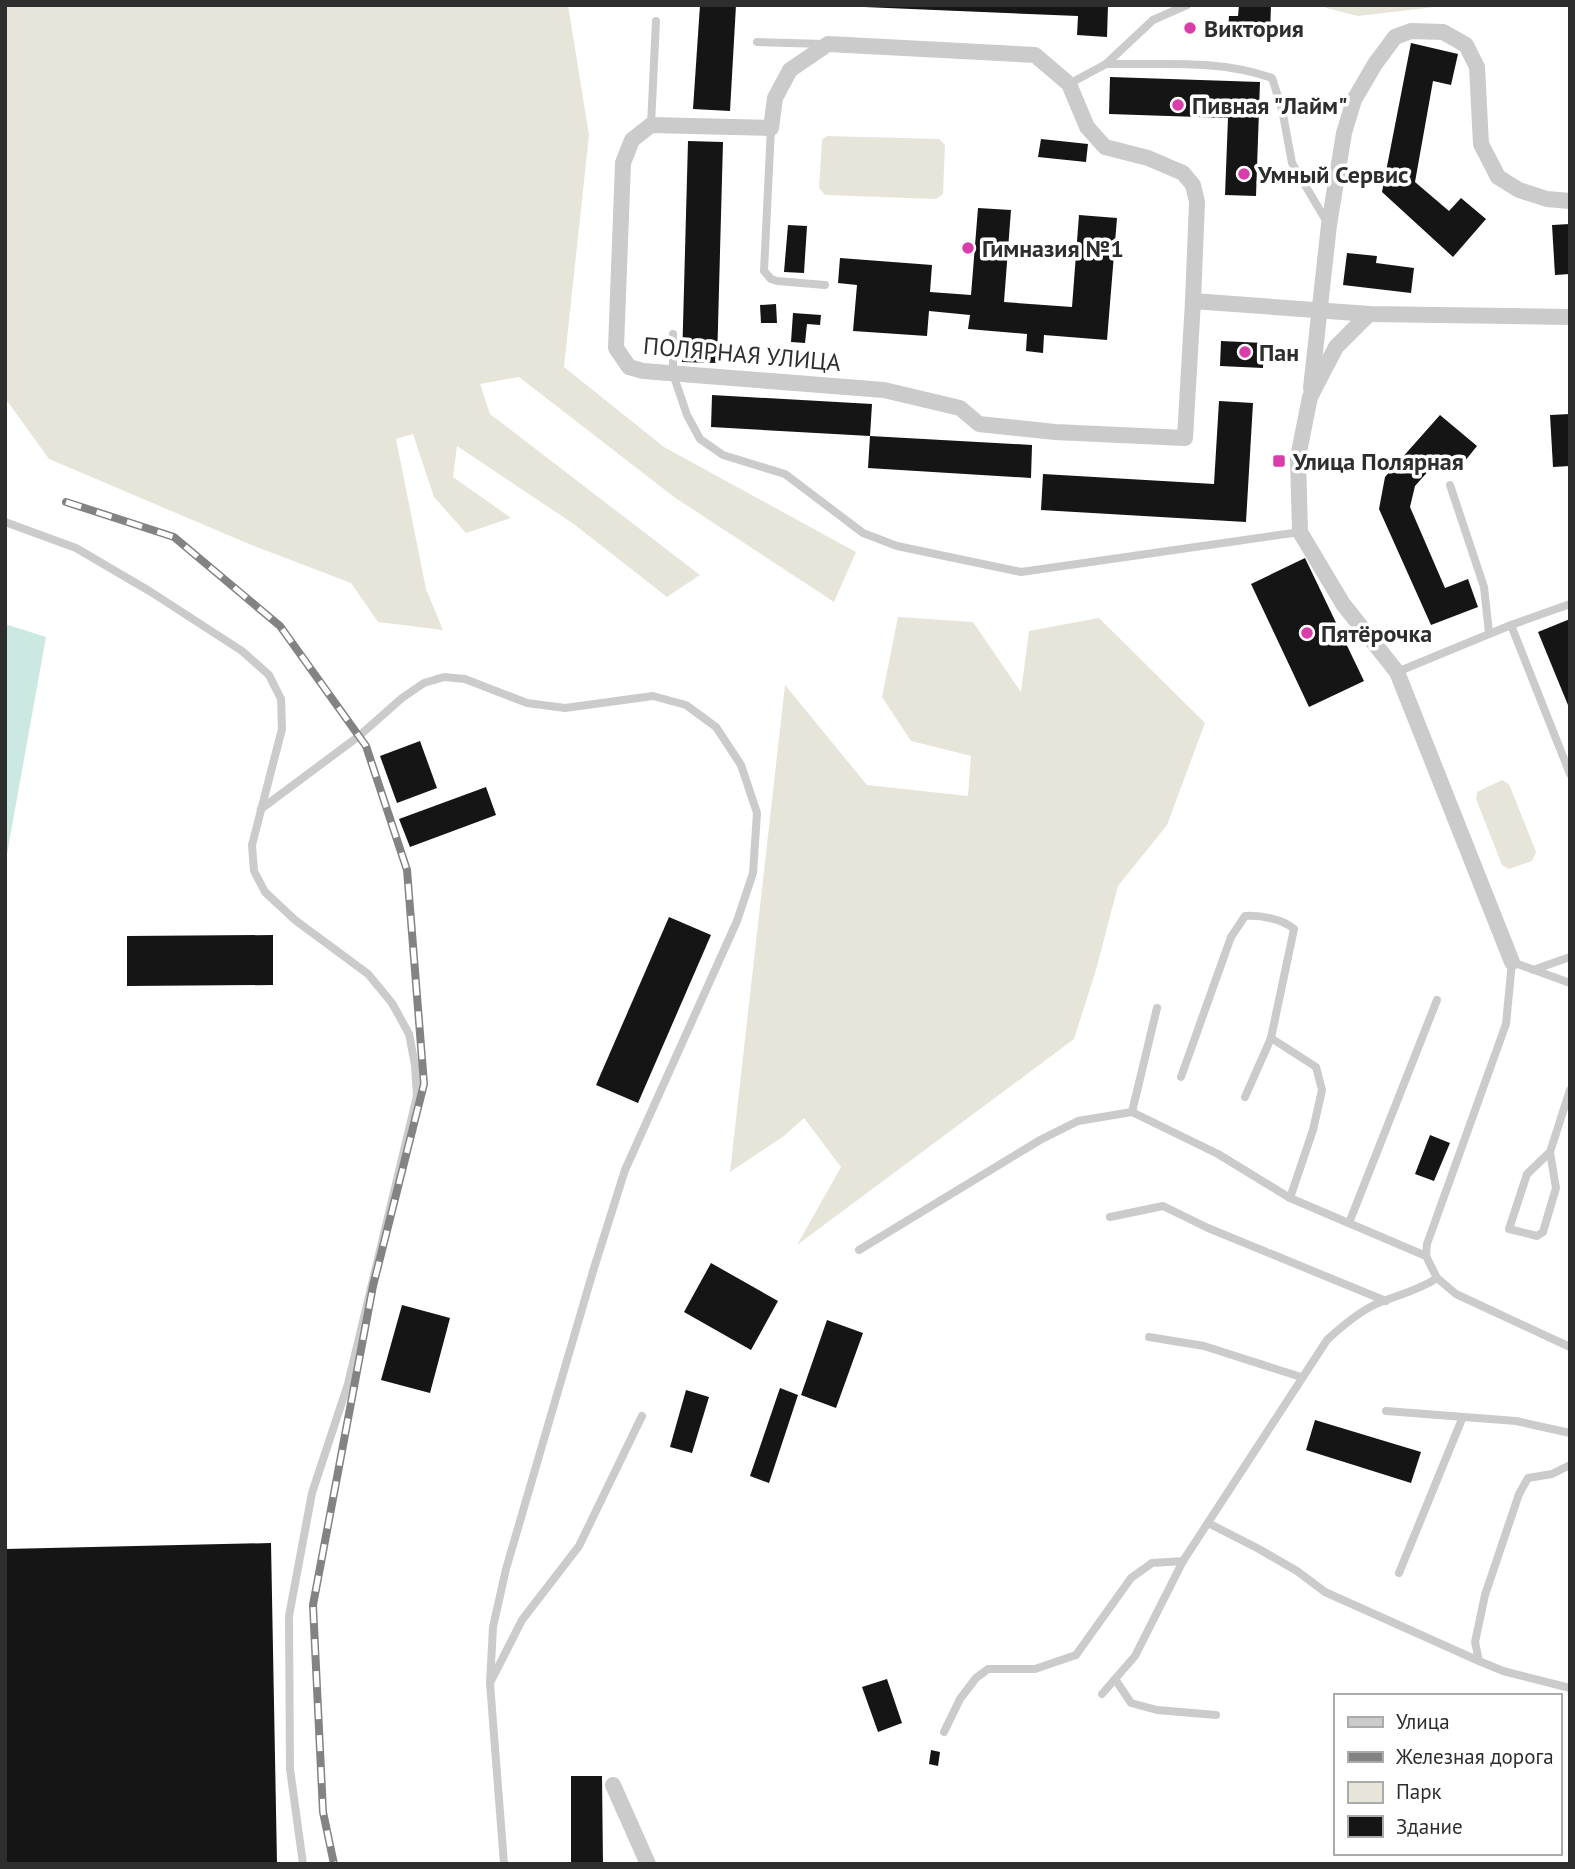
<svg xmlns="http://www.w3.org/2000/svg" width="1575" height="1869" font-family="'PT Sans',sans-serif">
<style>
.green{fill:#e7e5da}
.water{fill:#cbe9e2}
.building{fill:#151515}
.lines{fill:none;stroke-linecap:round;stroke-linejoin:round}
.lane{stroke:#cbcbcb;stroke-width:8}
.street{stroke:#cbcbcb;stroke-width:16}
.rail-casing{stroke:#838383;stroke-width:8}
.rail{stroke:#fff;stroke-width:5;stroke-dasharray:16;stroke-linecap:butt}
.poi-dot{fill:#d83ea9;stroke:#fff;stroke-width:2.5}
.labels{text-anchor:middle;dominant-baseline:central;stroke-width:7;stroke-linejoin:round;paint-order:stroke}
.poi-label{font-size:24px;font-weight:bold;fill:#2e2e2e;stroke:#fff;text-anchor:start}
.street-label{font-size:24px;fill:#2e2e2e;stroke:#fff}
</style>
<rect width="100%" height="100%" fill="#fff"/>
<!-- green -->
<g class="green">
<polygon points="5,5 568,5 589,135 564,367 664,447 856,552 834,602 674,497 519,377 480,384 490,414 700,575 667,597 575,525 457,446 453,477 511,518 466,533 434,497 413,434 396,439 426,589 443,630 378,622 351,583 249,544 49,459 5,398"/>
<polygon points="1325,5 1452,5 1358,16 1326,8"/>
<polygon points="827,136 939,139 945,145 943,194 936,199 825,195 819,188 822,140"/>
<polygon points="898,617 973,622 1021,692 1029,631 1099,618 1205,723 1167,825 1118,886 1096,970 1074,1039 797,1245 841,1167 804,1118 784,1136 730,1172 785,685 867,785 968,796 971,756 911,741 882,697"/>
<polygon points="1502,780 1509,784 1536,852 1532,861 1509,869 1502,865 1476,799 1477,792"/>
</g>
<!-- water -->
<polygon class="water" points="5,624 46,637 5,865"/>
<!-- building -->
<g class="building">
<polygon points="700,5 736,5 730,111 693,109"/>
<polygon points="864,5 1108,5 1107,37 1077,35 1078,16 864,7"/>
<polygon points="1239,5 1271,5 1270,34 1228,33 1229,16 1238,16"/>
<polygon points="1411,43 1458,54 1451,85 1433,81 1415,182 1449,211 1461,198 1486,219 1453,257 1382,192"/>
<polygon points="1110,77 1260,82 1256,196 1225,195 1228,118 1109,114"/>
<polygon points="1041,139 1088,144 1086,162 1038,157"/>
<polygon points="688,141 723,142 717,363 682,362"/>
<polygon points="978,208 1011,210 1004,302 1072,307 1079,215 1117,218 1107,340 1044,335 1043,353 1026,351 1027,334 968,329 970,315 929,311 927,336 853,331 857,285 838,283 840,258 932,265 930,292 971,295"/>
<polygon points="1570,224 1570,274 1555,275 1552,225"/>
<polygon points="788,225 807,226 804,273 784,272"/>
<polygon points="1347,253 1377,256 1376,263 1414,268 1411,293 1343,285"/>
<polygon points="776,304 777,323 761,323 760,305"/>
<polygon points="793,313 821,315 820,325 807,324 805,343 791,342"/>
<polygon points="1221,341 1264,343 1263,368 1220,366"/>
<polygon points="712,395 872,404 870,436 711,427"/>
<polygon points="1219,401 1253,403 1246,522 1041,510 1043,474 1214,484"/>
<polygon points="1570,414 1570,466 1553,467 1550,415"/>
<polygon points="1440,415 1477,446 1456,472 1439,459 1415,486 1410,507 1445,588 1468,579 1478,607 1431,625 1379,509 1385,477"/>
<polygon points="870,436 1032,445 1031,478 868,468"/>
<polygon points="1305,558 1364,681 1309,707 1251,584"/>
<polygon points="1570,619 1570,710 1538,632"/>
<polygon points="420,741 437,788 397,803 380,756"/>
<polygon points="486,787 496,815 410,847 399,819"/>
<polygon points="669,917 711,935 638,1103 596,1085"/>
<polygon points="273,935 273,985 127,986 127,936"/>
<polygon points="1430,1135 1450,1143 1434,1181 1415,1174"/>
<polygon points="711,1263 778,1301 751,1350 684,1312"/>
<polygon points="402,1305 450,1318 430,1393 381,1380"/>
<polygon points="827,1320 863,1333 836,1408 801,1395"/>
<polygon points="780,1388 798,1395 769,1483 750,1476"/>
<polygon points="686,1390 709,1397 692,1453 670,1447"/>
<polygon points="1315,1420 1421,1452 1411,1483 1306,1450"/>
<polygon points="271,1543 277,1864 5,1864 5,1549"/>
<polygon points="887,1679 902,1723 878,1732 862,1687"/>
<polygon points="931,1750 940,1752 938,1766 929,1764"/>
<polygon points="571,1776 602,1776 603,1864 571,1864"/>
</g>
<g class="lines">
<!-- lane -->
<g class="lane">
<polyline points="757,42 825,44"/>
<path d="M1106 64C1161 65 1219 59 1272 78L1282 109 1292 163 1328 224"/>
<polyline points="1069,84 1106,64 1153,20 1187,5"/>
<polyline points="651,125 656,21"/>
<polyline points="771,128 764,271 771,279 777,281 825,285"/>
<polyline points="673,334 673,374 687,415 700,439 723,455 785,474 863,533 897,546 1021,572 1300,532"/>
<polyline points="1450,485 1484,587 1489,633"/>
<polyline points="5,522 76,548 151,592 242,651 269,675 281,699 282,729 252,845 254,871 265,892 295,920 368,974 392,1003 409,1034 415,1065 417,1096 348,1384 312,1493 289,1616 290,1769 303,1864"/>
<polyline points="1511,625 1570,604"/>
<polyline points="1397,672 1511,625 1570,774"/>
<polyline points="261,809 359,736 402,698 424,683 444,677 465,679 527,703 565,708 653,696 686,705 716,727 741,765 757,813 753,873 737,921 625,1170 594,1268 506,1569 493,1627 490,1683"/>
<polyline points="1533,970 1570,957"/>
<polyline points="1570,983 1512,962 1506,1024 1427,1244 1426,1256 1437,1278 1456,1294 1570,1347"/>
<polyline points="1271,1038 1316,1067 1322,1090 1313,1130 1290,1198"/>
<path d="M1181 1077 1231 937 1245 916C1260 915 1283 919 1294 929L1271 1038 1245 1097"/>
<polyline points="1132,1112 1157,1008"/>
<polyline points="1550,1152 1527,1174 1509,1229 1537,1236 1543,1232 1556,1188 1550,1152 1570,1090"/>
<polyline points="1110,1217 1163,1206 1208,1228 1386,1301"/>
<polyline points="1349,1223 1437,1000"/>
<polyline points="859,1250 1040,1140 1078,1121 1132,1112 1218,1154 1290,1198 1426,1256"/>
<polyline points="1149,1337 1204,1346 1301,1377"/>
<polyline points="1386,1411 1516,1421 1570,1433"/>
<polyline points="1570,1465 1552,1474 1528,1478 1519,1494 1485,1595 1475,1642 1479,1661 1503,1671 1570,1688"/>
<polyline points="1208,1523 1259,1549 1297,1571 1325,1592 1479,1661"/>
<polyline points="1399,1573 1462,1419"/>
<polyline points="1115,1679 1131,1703 1157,1710 1216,1715"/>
<path d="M1102 1694 1135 1656 1183 1561 1327 1340C1342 1326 1357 1313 1376 1304 1397 1295 1418 1291 1437 1278"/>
<polyline points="944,1732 960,1699 976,1678 988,1669 1035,1669 1076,1655 1131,1578 1152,1563 1183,1561"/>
<polyline points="504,1864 490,1683 522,1620 579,1546 642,1416"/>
</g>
<!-- street -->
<g class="street">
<polyline points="1193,301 1197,202 1193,185 1183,173 1148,158 1105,147 1087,127 1069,84 1035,55 828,44 790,70 775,98 771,128 651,125 632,140 623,163 616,348 629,367 643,371 884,390 960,408 979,424 1055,432 1185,438 1193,301 1369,314 1570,317"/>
<polyline points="1369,314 1336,347 1310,397 1298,457 1300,532 1343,604 1397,672 1512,962"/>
<polyline points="1311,388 1329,225 1344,133 1354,100 1375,64 1395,37 1411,31 1443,32 1466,45 1477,67 1481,144 1498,177 1519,190 1547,199 1570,201"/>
<polyline points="613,1785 648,1864"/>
</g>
<defs>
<polyline id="rail" points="66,502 174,537 280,626 366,746 407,870 424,1084 373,1286 313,1605 323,1812 334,1864"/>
</defs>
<!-- rail casing -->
<use href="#rail" class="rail-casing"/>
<!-- rail -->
<use href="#rail" class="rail"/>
</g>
<!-- markers -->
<g class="poi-dot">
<circle cx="1190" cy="28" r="7"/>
<circle cx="1178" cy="105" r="7"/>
<circle cx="1244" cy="174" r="7"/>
<circle cx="968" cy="248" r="7"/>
<circle cx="1245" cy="352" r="7"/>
<rect x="1272" y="454" width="14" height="14" rx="3.5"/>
<circle cx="1307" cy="633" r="7"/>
</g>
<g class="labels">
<!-- poi labels -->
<g class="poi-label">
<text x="1204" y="28">Виктория</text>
<text x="1192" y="105">Пивная "Лайм"</text>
<text x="1258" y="174">Умный Сервис</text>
<text x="982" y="248">Гимназия №1</text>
<text x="1259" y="352">Пан</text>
<text x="1293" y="461">Улица Полярная</text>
<text x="1321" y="633">Пятёрочка</text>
</g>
<!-- street labels -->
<g class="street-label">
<text transform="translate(742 354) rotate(5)">ПОЛЯРНАЯ УЛИЦА</text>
</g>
</g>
<!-- border -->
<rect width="1575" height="1869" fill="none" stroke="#2e2e2e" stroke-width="14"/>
<!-- legend -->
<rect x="1334" y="1694" width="228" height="161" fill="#ffffff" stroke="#ababab" stroke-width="2"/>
<rect x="1348" y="1717" width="35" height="10" fill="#cbcbcb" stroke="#ababab" stroke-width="2"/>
<text x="1396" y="1729" font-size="21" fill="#2e2e2e">Улица</text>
<rect x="1348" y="1752" width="35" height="10" fill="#838383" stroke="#ababab" stroke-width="2"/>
<text x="1396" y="1764" font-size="21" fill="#2e2e2e">Железная дорога</text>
<rect x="1348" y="1782" width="35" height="21" fill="#e7e5da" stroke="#ababab" stroke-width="2"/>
<text x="1396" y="1799" font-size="21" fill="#2e2e2e">Парк</text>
<rect x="1348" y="1816" width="35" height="21" fill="#151515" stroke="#ababab" stroke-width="2"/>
<text x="1396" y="1834" font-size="21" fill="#2e2e2e">Здание</text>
</svg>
